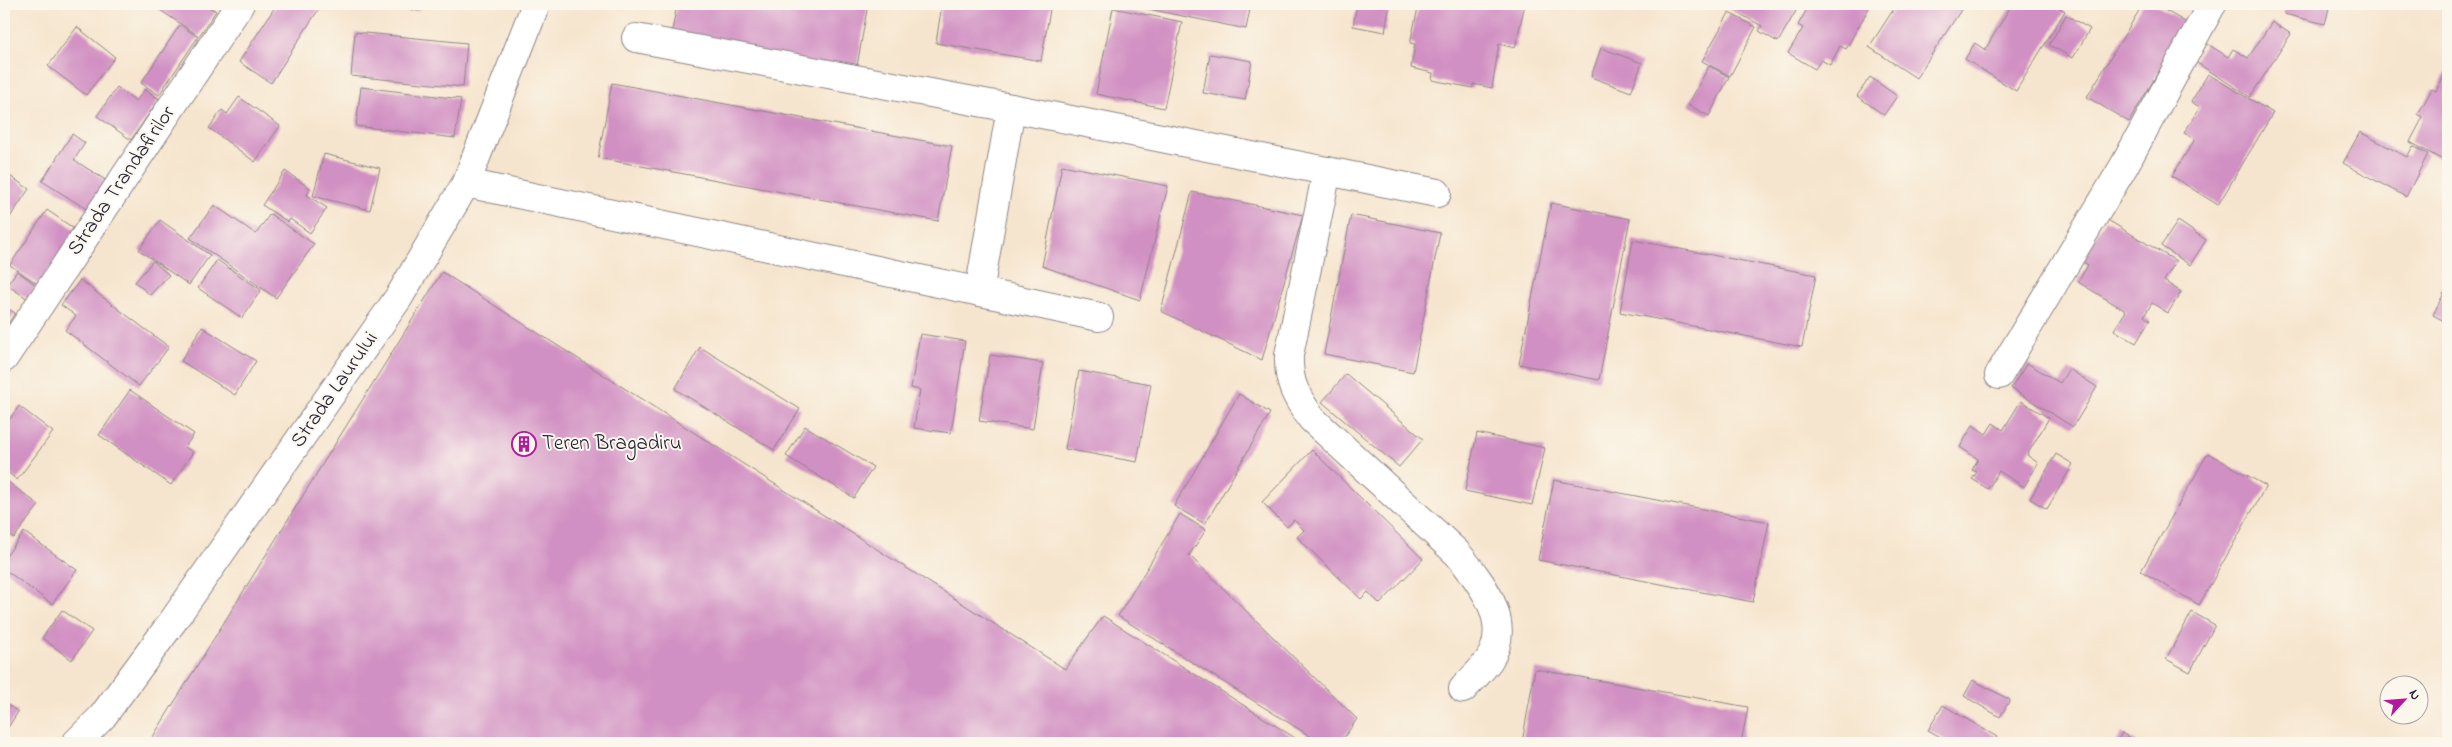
<svg xmlns="http://www.w3.org/2000/svg" width="2452" height="747" font-family="'Indie Flower',sans-serif">
<style>
.building{fill:#d190c3}
.lines{fill:none;stroke-linecap:round;stroke-linejoin:round}
.minor-casing{stroke:#8c8484;stroke-width:30}
.path{stroke:#8c8484;stroke-width:3;stroke-dasharray:1 4;stroke-linecap:butt}
.minor{stroke:#fff;stroke-width:28}
.labels{text-anchor:middle;dominant-baseline:central;stroke-width:4;stroke-linejoin:round;paint-order:stroke}
.street-label{font-size:21px;fill:#22223b;stroke:#fbf7ec}
.poi-label{font-size:21px;fill:#22223b;stroke:#fbf7ec;text-anchor:start}
</style>
<rect width="100%" height="100%" fill="#fbf7ec"/>
<filter id="ink" filterUnits="userSpaceOnUse"><feTurbulence type="fractalNoise" baseFrequency=".02" numOctaves="2"/><feDisplacementMap in="SourceGraphic" scale="10" xChannelSelector="R" yChannelSelector="G"/><feConvolveMatrix kernelMatrix="1 2 1 2 8 2 1 2 1" color-interpolation-filters="sRGB"/></filter>
<filter id="wash" filterUnits="userSpaceOnUse"><feTurbulence type="fractalNoise" baseFrequency=".0096" numOctaves="4" result="noise"/><feDisplacementMap in="SourceGraphic" scale="20" xChannelSelector="R" yChannelSelector="G"/><feGaussianBlur stdDeviation="1.12" result="paint"/><feColorMatrix in="noise" values="0 0 0 0 0 0 0 0 0 0 0 0 0 0 0 0 0 1.4 0 .05"/><feComposite in="paint" operator="in"/></filter>
<g filter="url(#wash)">
<rect width="100%" height="100%" fill="#f6e5ce"/>
<g id="blocks">
<!-- building -->
<g class="building">
<polygon points="160,4 204,4 216,11 199,36 157,8"/>
<polygon points="277,4 322,4 271,83 239,62"/>
<polygon points="389,4 420,4 418,11"/>
<polygon points="677,4 868,4 856,72 671,37"/>
<polygon points="942,4 1051,4 1041,61 936,43"/>
<polygon points="1124,4 1251,4 1246,29"/>
<polygon points="1357,4 1390,4 1385,32 1353,26"/>
<polygon points="1419,4 1525,4 1515,48 1499,44 1492,88 1473,84 1473,88 1432,80 1433,73 1411,68 1415,44 1410,43"/>
<polygon points="1722,4 1783,4 1796,11 1778,42 1759,31 1762,26"/>
<polygon points="1810,4 1871,4 1846,49 1840,46 1830,65 1821,60 1815,69 1788,53 1803,28 1798,25"/>
<polygon points="1897,4 1965,4 1916,78 1869,47"/>
<polygon points="2012,4 2053,4 2065,11 2016,91 1965,59 1975,43 1985,50"/>
<polygon points="2143,4 2154,4 2187,23 2129,122 2087,97"/>
<polygon points="2286,4 2330,4 2325,24 2284,14"/>
<polygon points="1113,8 1182,22 1164,108 1096,94"/>
<polygon points="1729,13 1756,27 1730,76 1702,61"/>
<polygon points="2066,15 2090,29 2073,58 2049,45"/>
<polygon points="2272,22 2291,34 2250,97 2194,61 2206,43 2228,57 2233,49 2248,58"/>
<polygon points="180,25 198,37 159,95 141,83"/>
<polygon points="77,27 115,57 86,95 48,66"/>
<polygon points="355,32 467,43 463,87 351,76"/>
<polygon points="1601,48 1642,63 1631,92 1591,77"/>
<polygon points="1210,54 1252,61 1245,100 1203,93"/>
<polygon points="1709,66 1729,77 1709,116 1688,105"/>
<polygon points="2448,69 2448,163 2410,142 2423,117 2418,114 2432,89 2436,91"/>
<polygon points="2208,74 2273,113 2218,205 2172,176 2195,139 2184,133 2200,107 2191,102"/>
<polygon points="1870,77 1897,96 1884,115 1857,96"/>
<polygon points="612,83 952,146 938,221 598,158"/>
<polygon points="117,87 136,101 145,89 159,99 131,140 97,116"/>
<polygon points="361,87 461,99 455,138 356,126"/>
<polygon points="239,97 280,126 255,162 209,128 222,110 227,114"/>
<polygon points="2360,132 2407,157 2413,146 2428,154 2406,197 2343,163"/>
<polygon points="72,134 85,143 74,160 107,181 88,210 42,181"/>
<polygon points="324,154 380,168 370,210 313,196"/>
<polygon points="1062,165 1168,186 1140,300 1042,266"/>
<polygon points="285,171 310,188 307,195 327,208 310,233 290,219 288,222 262,205"/>
<polygon points="4,172 29,189 4,226"/>
<polygon points="1192,192 1303,215 1262,360 1161,311"/>
<polygon points="1551,203 1630,219 1599,380 1519,364"/>
<polygon points="214,205 256,234 270,214 314,244 276,298 190,238"/>
<polygon points="47,210 76,230 39,285 10,265"/>
<polygon points="1351,215 1440,233 1413,372 1324,354"/>
<polygon points="2106,219 2176,261 2164,281 2181,292 2168,313 2152,303 2144,316 2150,320 2136,343 2114,330 2126,311 2078,282 2088,265 2081,261"/>
<polygon points="160,220 210,255 189,285 139,250"/>
<polygon points="2178,221 2206,240 2190,265 2161,246"/>
<polygon points="1633,240 1816,275 1802,347 1620,312"/>
<polygon points="217,260 261,290 242,318 198,288"/>
<polygon points="153,261 169,275 150,295 135,282"/>
<polygon points="17,271 37,286 28,299 7,285"/>
<polygon points="442,272 1065,669 1103,616 1303,743 149,743"/>
<polygon points="80,280 169,347 139,386 65,330 76,316 61,305"/>
<polygon points="2448,285 2448,323 2433,315"/>
<polygon points="4,306 15,313 4,330"/>
<polygon points="202,327 256,361 235,395 181,361"/>
<polygon points="920,334 965,341 951,433 914,428 920,390 911,388"/>
<polygon points="700,347 800,409 774,450 675,389"/>
<polygon points="990,355 1043,363 1033,429 979,421"/>
<polygon points="2027,363 2060,383 2069,369 2097,387 2073,427 2011,388"/>
<polygon points="1079,371 1151,384 1137,462 1065,449"/>
<polygon points="1346,374 1423,439 1399,467 1322,402"/>
<polygon points="130,390 194,434 185,447 193,452 171,485 99,435"/>
<polygon points="1239,394 1270,413 1205,524 1174,506"/>
<polygon points="2021,401 2049,418 2027,455 2038,463 2024,487 1999,471 1988,489 1972,479 1977,472 1972,470 1978,459 1960,447 1973,425 1986,434 1993,423 2003,430"/>
<polygon points="19,406 53,432 17,480 4,469 4,427"/>
<polygon points="805,426 873,467 854,498 786,456"/>
<polygon points="1477,433 1545,448 1532,505 1465,491"/>
<polygon points="1312,450 1423,559 1380,604 1368,592 1361,599 1297,537 1304,530 1294,520 1287,527 1262,502"/>
<polygon points="2208,453 2266,486 2199,605 2141,571"/>
<polygon points="2056,454 2073,464 2047,509 2030,499"/>
<polygon points="1554,480 1769,522 1753,602 1538,560"/>
<polygon points="8,482 39,505 14,538 4,531 4,489"/>
<polygon points="1180,514 1206,530 1189,555 1357,719 1340,743 1321,743 1118,616"/>
<polygon points="24,532 77,570 52,604 4,569 4,559"/>
<polygon points="62,610 92,631 72,660 42,638"/>
<polygon points="2192,612 2215,625 2190,672 2166,659"/>
<polygon points="1535,669 1748,707 1741,743 1522,743"/>
<polygon points="1973,680 2010,700 2000,717 1964,696"/>
<polygon points="4,702 18,712 7,729 4,727"/>
<polygon points="1943,705 1997,737 1994,743 1951,743 1928,730"/>
<polygon points="2122,733 2138,743 2116,743"/>
</g>
</g>
</g>
<g filter="url(#ink)">
<use href="#blocks" fill-opacity="0" stroke="#8c8484" stroke-width="1"/>
<g class="lines">
<defs>
<g id="minor">
<polyline points="636,38 1011,108 1437,193"/>
<path d="M1327 171 1289 355C1288 383 1296 397 1312 419L1457 553C1480 581 1514 622 1489 660 1482 670 1472 679 1463 689"/>
<polyline points="466,183 1099,317"/>
<polyline points="979,292 1011,108"/>
<polyline points="4,358 240,4"/>
<polyline points="1999,375 2124,166 2212,4"/>
<polyline points="76,743 102,717 173,621 399,297 466,183 536,4"/>
</g>
</defs>
<!-- minor casing -->
<use href="#minor" class="minor-casing"/>
<!-- path -->
<polyline class="path" points="2444,4 2448,5"/>
<!-- minor -->
<use href="#minor" class="minor"/>
</g>
</g>
<!-- icons -->
<defs>
<symbol id="building-ring" viewBox="-11 -11 22 22"><circle r="9.5" fill="#fbf7ec" stroke="#b5179e" stroke-width="1.5"/><path d="M-4-6H4V6H1V3H-1V6H-4ZM-2.5-4.3h1.7v1.8h-1.7ZM.8-4.3h1.7v1.8H.8ZM-2.5-1h1.7V.8h-1.7ZM.8-1h1.7V.8H.8Z" fill="#b5179e"/></symbol>
</defs>
<g fill-rule="evenodd">
<use href="#building-ring" x="510" y="430" width="28" height="28"/>
</g>
<g class="labels">
<!-- street labels -->
<g class="street-label">
<text transform="translate(122 181) rotate(-56)">Strada Trandafirilor</text>
<text transform="translate(335 390) rotate(-55)">Strada Laurului</text>
</g>
<!-- poi labels -->
<g class="poi-label">
<text x="542" y="444">Teren Bragadiru</text>
</g>
</g>
<!-- margin -->
<rect width="2452" height="747" fill="none" stroke="#fbf7ec" stroke-width="20"/>
<!-- north arrow -->
<g transform="translate(2404 700) rotate(64)"><circle r="24" fill="#fbf7ec" stroke="#a4a2a5"/>
<path d="M0-4L9 19L0 12L-9 19Z" fill="#b5179e"/>
<text y="-8" font-size="14" font-weight="bold" text-anchor="middle" fill="#22223b">N</text>
</g>
</svg>
